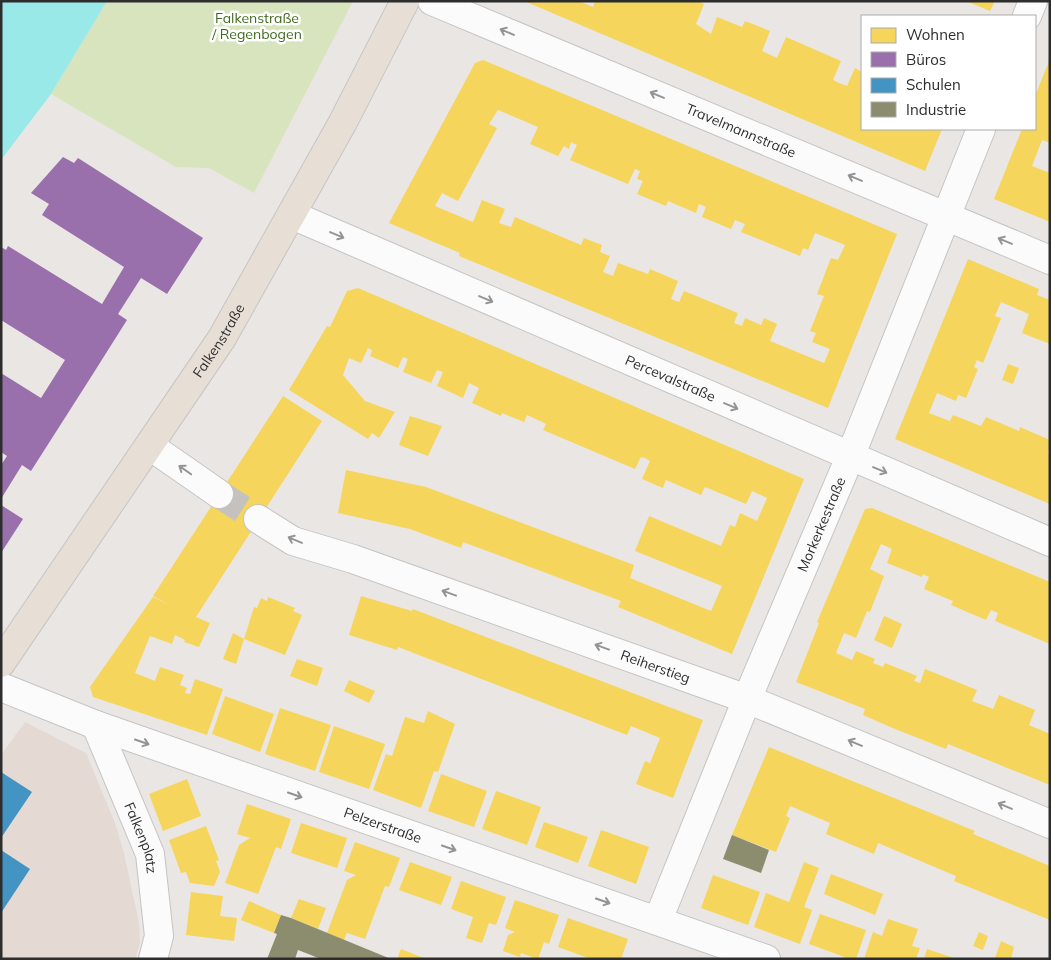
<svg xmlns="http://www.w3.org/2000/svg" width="1051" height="960" font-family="Mulish,sans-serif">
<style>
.education{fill:#e4dad3}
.green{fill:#d7e4be}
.water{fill:#9ae9e9}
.homes{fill:#f6d55c;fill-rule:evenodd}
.offices{fill:#9970ab}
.schools{fill:#4393c3}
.industry{fill:#8c8c6e}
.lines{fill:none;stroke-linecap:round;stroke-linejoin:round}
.minor-tunnel{stroke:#c4c1bf;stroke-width:28;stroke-dasharray:28 14;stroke-linecap:butt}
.minor-casing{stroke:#c5c4c4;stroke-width:30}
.major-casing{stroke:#c6c4c3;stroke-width:30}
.minor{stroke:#fcfbfb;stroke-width:28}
.major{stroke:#e7ded6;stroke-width:28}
.oneway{stroke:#949494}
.labels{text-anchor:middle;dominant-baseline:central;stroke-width:5;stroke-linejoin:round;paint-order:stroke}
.park-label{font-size:14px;fill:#416a1e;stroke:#fff}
.street-label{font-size:14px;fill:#2d2d2d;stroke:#fff}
</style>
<rect width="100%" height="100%" fill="#eae6e4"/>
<!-- education -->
<polygon class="education" points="25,722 86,753 115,823 124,853 139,923 140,943 135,959 1,959 1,755"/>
<!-- green -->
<polygon class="green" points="107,1 353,1 254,193 209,168 176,167 51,94"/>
<!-- water -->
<polygon class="water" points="1,1 107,1 51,94 1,160"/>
<!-- homes -->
<g class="homes">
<polygon points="524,1 579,1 593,7 595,1 698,1 704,4 696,24 711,34 717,17 742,27 745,21 770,31 762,51 777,58 786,37 841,61 833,80 839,83 847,86 855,68 862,72 862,129 942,129 925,171"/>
<polygon points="966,1 995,1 990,11"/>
<polygon points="1050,59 1050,143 1042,140 1032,166 1050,173 1050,222 994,199 1022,129 1035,129 1035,96"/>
<path d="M483 60 897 234 828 408 459 256 460 253 389 223 475 63ZM498 110 538 127 530 144 558 156 564 146 569 149 571 142 577 145 570 160 628 184 635 169 640 171 637 179 643 181 637 194 666 206 668 201 696 213 699 204 706 207 702 217 731 229 735 220 745 224 741 232 800 256 803 248 808 250 815 233 845 245 838 260 831 258 817 294 824 296 810 331 816 333 812 342 830 349 824 363 770 341 777 324 764 318 761 325 745 318 742 326 734 323 738 313 684 291 679 302 671 299 678 281 650 269 648 274 618 263 613 276 603 272 610 256 600 252 602 245 584 238 581 245 515 217 511 227 499 223 505 209 482 200 473 222 435 206 442 193 458 201 497 128 489 124Z"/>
<polygon points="968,259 1039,289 1037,295 1050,300 1050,344 1022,333 1029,314 1001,302 995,316 1001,318 983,363 977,360 974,367 978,369 966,398 958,395 956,401 937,393 929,413 950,421 953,415 981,426 986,417 1019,431 1020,427 1050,440 1048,454 1050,455 1050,504 895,439"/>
<polygon points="358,288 804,479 732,654 618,607 621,601 463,542 461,548 410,529 338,513 346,470 426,487 634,565 630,578 711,611 722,586 635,551 649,516 721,546 730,525 735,527 740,513 757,521 767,498 752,491 746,504 705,487 701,495 666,480 663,488 642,479 650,461 645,458 641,457 635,469 543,430 546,424 540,421 527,415 524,422 502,413 501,416 472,403 479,388 469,383 463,398 437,386 443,372 437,370 431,383 403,372 408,359 403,357 398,368 370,356 372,350 368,348 361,363 349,358 343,375 365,401 395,412 379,438 372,433 368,439 289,390 327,326 330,327 347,291"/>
<polygon points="1008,364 1019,368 1013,384 1002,380"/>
<polygon points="283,396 322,421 196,617 210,623 199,647 184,642 185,640 175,635 172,644 150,636 135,673 155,681 160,667 184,675 180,685 187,688 185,693 190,694 195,679 223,689 207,735 93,697 90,687 153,597 169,605 153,596"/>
<polygon points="410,416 442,426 428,456 399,445"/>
<polygon points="872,508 1050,582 1050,644 995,621 998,613 991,610 986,620 951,605 953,601 924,589 929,577 923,574 922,577 887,563 892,549 881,544 870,569 884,576 870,612 867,611 856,638 844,633 836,653 852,660 856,651 875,659 873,663 883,667 885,663 917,676 914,681 920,683 925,669 977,690 972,701 993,709 999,695 1035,710 1029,725 1050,734 1050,785 948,744 946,749 895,729 863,715 865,709 796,682 819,623 817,622 865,509"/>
<polygon points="361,596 412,611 413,609 703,720 673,798 636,784 645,761 650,763 660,738 631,726 627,735 398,647 397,650 349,635"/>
<polygon points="268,597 295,608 293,611 302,615 285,655 244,639 254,607 257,608 261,598 267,601"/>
<polygon points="884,616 902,624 892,648 874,640"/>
<polygon points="233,633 244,639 236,664 223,659"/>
<polygon points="297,659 323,668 317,686 290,676"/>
<polygon points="349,680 375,691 369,703 344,691"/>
<polygon points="225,696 274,714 260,752 212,734"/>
<polygon points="280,708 331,725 315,771 265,754"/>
<polygon points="428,711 455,724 438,772 434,771 421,808 373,790 386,754 392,756 405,717 424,723"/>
<polygon points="334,726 385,744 369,789 319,772"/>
<polygon points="769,747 975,831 973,834 1050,866 1050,920 954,881 956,876 878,843 874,854 826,834 830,823 790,806 786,816 790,818 776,852 732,835"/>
<polygon points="441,774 487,791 474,827 428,811"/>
<polygon points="187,779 201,816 163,831 149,794"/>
<polygon points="496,791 541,807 527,845 482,829"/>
<polygon points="247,804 291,819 281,849 276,847 258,894 225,883 239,845 250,838 237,834"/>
<polygon points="544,822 588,837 578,863 535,847"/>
<polygon points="301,823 347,838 337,868 291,853"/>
<polygon points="206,826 219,860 216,861 220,872 214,886 190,883 186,872 181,873 169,840"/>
<polygon points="601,830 649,847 636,884 588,866"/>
<polygon points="355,842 400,858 389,887 385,886 365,939 347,933 344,940 327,933 347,880 356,875 344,871"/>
<polygon points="410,862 452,877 441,905 399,890"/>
<polygon points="804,862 819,868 804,907 812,910 800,944 754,927 766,893 789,902"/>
<polygon points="831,874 883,894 875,915 824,894"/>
<polygon points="713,875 760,892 748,925 701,908"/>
<polygon points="461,881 506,897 496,925 489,923 482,943 466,938 473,917 451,909"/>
<polygon points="191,892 223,896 220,916 237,918 234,941 186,935"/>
<polygon points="299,899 326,908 318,929 291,918"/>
<polygon points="515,900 559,915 549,944 544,942 538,959 521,953 520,957 503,951 508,935 515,932 505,928"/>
<polygon points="249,901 281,915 274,933 241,920"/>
<polygon points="820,914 866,930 856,959 850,959 809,944"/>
<polygon points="568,918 628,939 621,959 591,959 558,947"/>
<polygon points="888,919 918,929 912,946 920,948 916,959 864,959 873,932 882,936"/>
<polygon points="979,932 988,936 983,950 973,946"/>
<polygon points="1001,941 1014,947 1011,959 995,958"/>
<polygon points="401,949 426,959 397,959"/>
<polygon points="927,949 954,958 954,959 924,959"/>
</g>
<!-- offices -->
<g class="offices">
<polygon points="63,157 74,163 78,158 203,238 167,294 141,278 118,314 127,320 91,377 31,471 22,465 1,499 1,465 7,456 1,452 1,373 41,398 65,360 1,320 1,247 6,250 8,246 102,304 124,267 42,215 49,204 31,193"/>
<polygon points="1,505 23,519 1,553"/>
</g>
<!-- schools -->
<g class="schools">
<polygon points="1,772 32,792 1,838"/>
<polygon points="1,850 30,869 1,913"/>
</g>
<!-- industry -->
<g class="industry">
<polygon points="732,835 769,850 761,873 723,859"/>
<polygon points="281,915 291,918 391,959 321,959 298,950 295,959 267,959 277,934 274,933"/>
</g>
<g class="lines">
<!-- minor-tunnel -->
<polyline class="minor-tunnel" points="219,494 258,519"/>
<defs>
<g id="minor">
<path id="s1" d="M432 1 1050 260"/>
<polyline points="1027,16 1033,1"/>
<path id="s2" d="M292 215 1050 542"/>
<polyline points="150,446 219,494"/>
<path id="s3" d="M258 519 293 541 353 559 747 699 1050 824"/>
<path id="s4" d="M1 687 96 725 766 959"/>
<path id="s5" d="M96 725 150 854 159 936 153 959"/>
<path id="s6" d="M658 920 747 699 850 457 981 129"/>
</g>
<g id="major">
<path id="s7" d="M1 663 222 338 343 122 405 1"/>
</g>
</defs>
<!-- minor casing -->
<use href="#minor" class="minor-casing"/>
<!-- major casing -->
<use href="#major" class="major-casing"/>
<!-- minor -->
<use href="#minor" class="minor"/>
<!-- major -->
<use href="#major" class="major"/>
</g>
<!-- one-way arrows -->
<defs><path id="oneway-shaft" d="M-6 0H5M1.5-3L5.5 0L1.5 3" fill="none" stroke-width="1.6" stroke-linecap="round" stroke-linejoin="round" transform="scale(1.25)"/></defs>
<g class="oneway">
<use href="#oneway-shaft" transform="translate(507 32) rotate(-157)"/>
<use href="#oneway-shaft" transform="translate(657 95) rotate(-157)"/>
<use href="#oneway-shaft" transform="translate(855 178) rotate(-157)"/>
<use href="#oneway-shaft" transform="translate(337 235) rotate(23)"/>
<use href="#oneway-shaft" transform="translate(1005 241) rotate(-157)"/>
<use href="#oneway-shaft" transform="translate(486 299) rotate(23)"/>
<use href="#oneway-shaft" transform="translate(731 406) rotate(23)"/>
<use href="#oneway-shaft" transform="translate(185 470) rotate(-145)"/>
<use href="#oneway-shaft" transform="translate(880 470) rotate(23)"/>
<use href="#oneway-shaft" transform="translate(295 540) rotate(-157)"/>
<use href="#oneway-shaft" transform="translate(449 593) rotate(-160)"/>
<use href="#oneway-shaft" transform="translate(602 647) rotate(-160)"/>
<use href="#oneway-shaft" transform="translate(142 742) rotate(19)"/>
<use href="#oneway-shaft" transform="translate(855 743) rotate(-157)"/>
<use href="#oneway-shaft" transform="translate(295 795) rotate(19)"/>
<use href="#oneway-shaft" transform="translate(1005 806) rotate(-157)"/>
<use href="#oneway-shaft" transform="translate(449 848) rotate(19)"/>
<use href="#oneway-shaft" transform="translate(603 901) rotate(19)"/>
</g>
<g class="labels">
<!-- park labels -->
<g class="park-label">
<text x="257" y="18">Falkenstraße<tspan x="257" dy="16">/ Regenbogen</tspan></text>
</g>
<!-- street labels -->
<g class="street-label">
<text stroke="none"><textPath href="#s1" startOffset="335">Travelmannstraße</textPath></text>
<text stroke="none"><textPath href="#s7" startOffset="389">Falkenstraße</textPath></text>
<text stroke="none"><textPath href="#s2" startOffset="412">Percevalstraße</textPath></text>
<text stroke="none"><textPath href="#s6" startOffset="428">Morkerkestraße</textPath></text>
<text stroke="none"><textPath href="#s3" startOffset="425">Reiherstieg</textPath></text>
<text stroke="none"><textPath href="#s4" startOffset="406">Pelzerstraße</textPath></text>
<text stroke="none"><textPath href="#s5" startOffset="122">Falkenplatz</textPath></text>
</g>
</g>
<!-- border -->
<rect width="1051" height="960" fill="none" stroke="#2d2d2d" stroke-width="5"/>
<!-- legend -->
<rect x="861" y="15" width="175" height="115" fill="#ffffff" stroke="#ababab"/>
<rect x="871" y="28" width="25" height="15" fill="#f6d55c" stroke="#ababab"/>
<text x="906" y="40" font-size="15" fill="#2d2d2d">Wohnen</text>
<rect x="871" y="52" width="25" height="15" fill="#9970ab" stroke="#ababab"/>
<text x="906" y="65" font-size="15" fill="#2d2d2d">Büros</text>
<rect x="871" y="78" width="25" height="15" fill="#4393c3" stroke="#ababab"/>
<text x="906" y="90" font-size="15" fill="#2d2d2d">Schulen</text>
<rect x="871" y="102" width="25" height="15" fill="#8c8c6e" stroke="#ababab"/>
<text x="906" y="115" font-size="15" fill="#2d2d2d">Industrie</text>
</svg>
